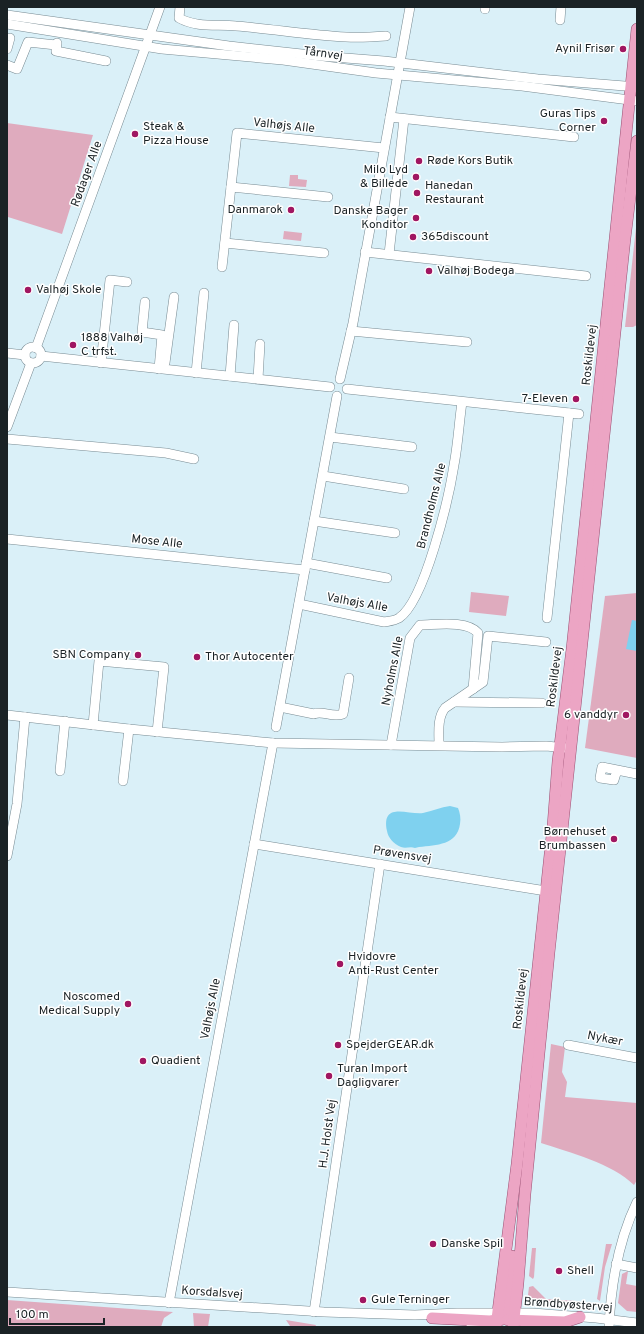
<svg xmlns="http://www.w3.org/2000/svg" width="644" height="1334" font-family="Overpass,sans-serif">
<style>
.green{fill:#dfabbe}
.water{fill:#7fd1ef}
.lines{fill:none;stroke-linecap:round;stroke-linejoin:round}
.minor-casing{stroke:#788b93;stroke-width:10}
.major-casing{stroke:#9a5073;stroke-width:12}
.minor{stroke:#fff;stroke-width:9}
.major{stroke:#eca5c4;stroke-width:11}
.poi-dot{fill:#a01661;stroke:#fff;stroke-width:1.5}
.labels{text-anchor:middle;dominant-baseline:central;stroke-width:3;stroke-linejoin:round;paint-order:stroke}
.poi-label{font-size:12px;fill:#1a2225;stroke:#fff;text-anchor:start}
.street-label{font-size:12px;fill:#1a2225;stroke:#fff}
</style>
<rect width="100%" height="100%" fill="#daf0f8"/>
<!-- green -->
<g class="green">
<polygon points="7,123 93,135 62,234 8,217 7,218"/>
<polygon points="290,175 298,175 298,179 307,180 306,187 289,186"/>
<polygon points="637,219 637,325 633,327 625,327"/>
<polygon points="284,231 302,233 301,241 283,239"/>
<polygon points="471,592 509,596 506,616 469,612"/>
<polygon points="637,593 637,758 585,748 605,596"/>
<path d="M551 1044 565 1047 562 1072 567 1082 565 1097 637 1103V1180L634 1185C613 1164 569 1152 541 1143Z"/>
<polygon points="606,1244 612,1244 605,1267 600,1301 597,1299"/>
<polygon points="532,1248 536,1248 534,1277 533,1279 529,1276"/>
<polygon points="628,1271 626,1284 637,1286 637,1312 627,1311 618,1303 622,1274"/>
<polygon points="533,1286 546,1299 576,1301 578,1305 537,1302 528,1295 529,1287"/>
<polygon points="7,1300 173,1312 164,1318 161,1327 7,1327"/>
<polygon points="193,1313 210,1314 208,1327 194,1327"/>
<polygon points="286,1320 316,1325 315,1327 295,1327 290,1326"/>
</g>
<!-- water -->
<g class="water">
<polygon points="632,620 637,621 637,651 626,649"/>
<path d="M450 806 458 808C460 813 461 818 460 824 457 845 437 845 419 847L415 848C410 846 406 849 401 847 394 844 388 838 387 831 381 801 408 815 423 813 432 811 441 807 450 806Z"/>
</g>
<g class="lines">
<defs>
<g id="minor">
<path d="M180 7 179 18C197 28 217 24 236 26 273 29 309 35 346 37 359 38 373 37 386 36"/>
<polyline points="485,9 485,7"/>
<polyline points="7,15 229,46 320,56 384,61 538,79 637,87"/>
<polyline points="560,20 561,7"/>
<polyline points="7,24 162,49 283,60 376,73 522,86 637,101"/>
<polyline points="57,43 56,51 106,61"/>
<polyline points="7,49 10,38"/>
<polyline points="7,65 17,69 28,42 56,45"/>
<polyline points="390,117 574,137"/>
<polyline points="231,187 328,197"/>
<polyline points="225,243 324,253"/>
<polyline points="365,252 586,276"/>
<polyline points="389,254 404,119"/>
<polyline points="222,267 237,133 384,148"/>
<polyline points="145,302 142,332 162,335 159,369"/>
<polyline points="351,331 467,342"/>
<circle cx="33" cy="355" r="8"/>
<polyline points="36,348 160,7"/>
<polyline points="7,353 25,355"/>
<polyline points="41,356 330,387"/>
<polyline points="101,363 110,280 127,282"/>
<polyline points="165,363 174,297"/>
<polyline points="196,373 204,293"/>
<polyline points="230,376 234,325"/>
<polyline points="258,379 260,344"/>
<polyline points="340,379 353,323 410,7"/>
<polyline points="347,389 579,414"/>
<polyline points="7,427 31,363"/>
<polyline points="330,437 412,447"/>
<polyline points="7,439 166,453 194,459"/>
<polyline points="323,476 404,489"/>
<polyline points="314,521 395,533"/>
<polyline points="7,539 305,570"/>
<polyline points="306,563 387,578"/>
<path d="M299 604 384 622C390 621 394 621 399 618 425 601 449 497 454 465 458 444 459 423 462 402"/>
<polyline points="547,618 569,413"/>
<polyline points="454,702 542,703"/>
<path d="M280 707 314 714C322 710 332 718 343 714L349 678"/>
<polyline points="7,715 129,729 273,743 502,747 546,746 566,748"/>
<polyline points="93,725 99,661 164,667 157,732"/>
<polyline points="276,727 337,396"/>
<path d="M391 745 410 638 420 625C436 625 467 620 478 633L473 689"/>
<path d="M439 745C439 733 437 718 445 708L483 682 488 636 546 642"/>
<polyline points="617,770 614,780 600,778 602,767 637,774"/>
<polyline points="60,771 65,721"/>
<polyline points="123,781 129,729"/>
<polyline points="254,844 546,891"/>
<polyline points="7,856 17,804 25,717"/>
<polyline points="568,1045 637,1058"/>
<polyline points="616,1264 637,1268"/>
<polyline points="7,1292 324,1312 415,1315 457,1313 533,1313 596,1318 637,1323"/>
<polyline points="169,1303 273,743"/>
<polyline points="314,1312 380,864"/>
<polyline points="471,1325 495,1327"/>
<path d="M609 1327C611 1284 618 1241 637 1202"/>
</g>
<g id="major">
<polyline points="432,1318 490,1321 504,1319"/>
<polyline points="509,1318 508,1308 512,1256"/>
<polyline points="508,1320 565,1322 580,1317"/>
<polyline points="496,1327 517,1164 553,826 558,761 572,649 637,29"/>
<polyline points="513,1327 518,1283 525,1194 549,953 625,238 637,141"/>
</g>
</defs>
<!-- minor casing -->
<use href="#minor" class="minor-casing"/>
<!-- major casing -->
<use href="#major" class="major-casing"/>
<!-- minor -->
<use href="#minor" class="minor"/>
<!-- major -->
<use href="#major" class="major"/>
</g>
<!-- markers -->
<g class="poi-dot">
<circle cx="623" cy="49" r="4"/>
<circle cx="604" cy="121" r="4"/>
<circle cx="135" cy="134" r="4"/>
<circle cx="419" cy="161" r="4"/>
<circle cx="416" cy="177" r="4"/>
<circle cx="417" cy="193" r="4"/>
<circle cx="291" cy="210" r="4"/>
<circle cx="416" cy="218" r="4"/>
<circle cx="413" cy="237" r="4"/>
<circle cx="429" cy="271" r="4"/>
<circle cx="28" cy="290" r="4"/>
<circle cx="73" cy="345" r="4"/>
<circle cx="576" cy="399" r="4"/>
<circle cx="138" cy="655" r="4"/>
<circle cx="197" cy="657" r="4"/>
<circle cx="626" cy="715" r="4"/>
<circle cx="614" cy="839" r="4"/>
<circle cx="340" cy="964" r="4"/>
<circle cx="128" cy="1004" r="4"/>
<circle cx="338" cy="1045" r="4"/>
<circle cx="143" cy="1061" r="4"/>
<circle cx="329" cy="1076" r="4"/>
<circle cx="433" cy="1244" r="4"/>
<circle cx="559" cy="1271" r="4"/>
<circle cx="363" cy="1300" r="4"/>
</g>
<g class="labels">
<!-- poi labels -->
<g class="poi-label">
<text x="615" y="49" text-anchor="end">Aynil Frisør</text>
<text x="596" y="114" text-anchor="end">Guras Tips<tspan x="596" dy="14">Corner</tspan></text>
<text x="143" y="127">Steak &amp;<tspan x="143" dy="14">Pizza House</tspan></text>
<text x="427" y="161">Røde Kors Butik</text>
<text x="408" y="170" text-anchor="end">Milo Lyd<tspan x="408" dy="14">&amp; Billede</tspan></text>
<text x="425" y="186">Hanedan<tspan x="425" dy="14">Restaurant</tspan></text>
<text x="283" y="210" text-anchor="end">Danmarok</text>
<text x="408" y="211" text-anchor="end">Danske Bager<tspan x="408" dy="14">Konditor</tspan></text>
<text x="421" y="237">365discount</text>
<text x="437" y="271">Valhøj Bodega</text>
<text x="36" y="290">Valhøj Skole</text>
<text x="81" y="338">1888 Valhøj<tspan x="81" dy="14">C trfst.</tspan></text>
<text x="568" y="399" text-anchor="end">7-Eleven</text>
<text x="130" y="655" text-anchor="end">SBN Company</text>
<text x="205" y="657">Thor Autocenter</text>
<text x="618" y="715" text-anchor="end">6 vanddyr</text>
<text x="606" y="832" text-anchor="end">Børnehuset<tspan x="606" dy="14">Brumbassen</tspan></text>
<text x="348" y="957">Hvidovre<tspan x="348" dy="14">Anti-Rust Center</tspan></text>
<text x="120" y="997" text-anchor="end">Noscomed<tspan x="120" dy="14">Medical Supply</tspan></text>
<text x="346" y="1045">SpejderGEAR.dk</text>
<text x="151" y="1061">Quadient</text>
<text x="337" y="1069">Turan Import<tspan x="337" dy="14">Dagligvarer</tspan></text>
<text x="441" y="1244">Danske Spil</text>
<text x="567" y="1271">Shell</text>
<text x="371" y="1300">Gule Terninger</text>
</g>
<!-- street labels -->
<g class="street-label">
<text transform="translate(323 54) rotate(8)">Tårnvej</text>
<text transform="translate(284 126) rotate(6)">Valhøjs Alle</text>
<text transform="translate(87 174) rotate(-70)">Rødager Alle</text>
<text transform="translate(590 355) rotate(-84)">Roskildevej</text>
<text transform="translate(432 506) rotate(-76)">Brandholms Alle</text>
<text transform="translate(157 542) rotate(6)">Mose Alle</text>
<text transform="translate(357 603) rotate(10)">Valhøjs Alle</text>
<text transform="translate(393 671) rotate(-79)">Nyholms Alle</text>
<text transform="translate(555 677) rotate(-83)">Roskildevej</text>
<text transform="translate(402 855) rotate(9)">Prøvensvej</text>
<text transform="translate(521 999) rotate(-84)">Roskildevej</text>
<text transform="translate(211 1009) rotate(-79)">Valhøjs Alle</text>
<text transform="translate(605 1039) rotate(11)">Nykær</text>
<text transform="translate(328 1134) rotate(-82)">H.J. Holst Vej</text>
<text transform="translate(212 1293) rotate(4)">Korsdalsvej</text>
<text transform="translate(568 1305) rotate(4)">Brøndbyøstervej</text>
</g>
</g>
<!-- border -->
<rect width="644" height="1334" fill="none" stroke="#1a2225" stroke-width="16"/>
<!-- scale -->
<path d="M10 1318v6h94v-6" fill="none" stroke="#1a2225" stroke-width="2"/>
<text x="16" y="1318" font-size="12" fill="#1a2225" stroke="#ffffff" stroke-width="3" paint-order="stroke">100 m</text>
</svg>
